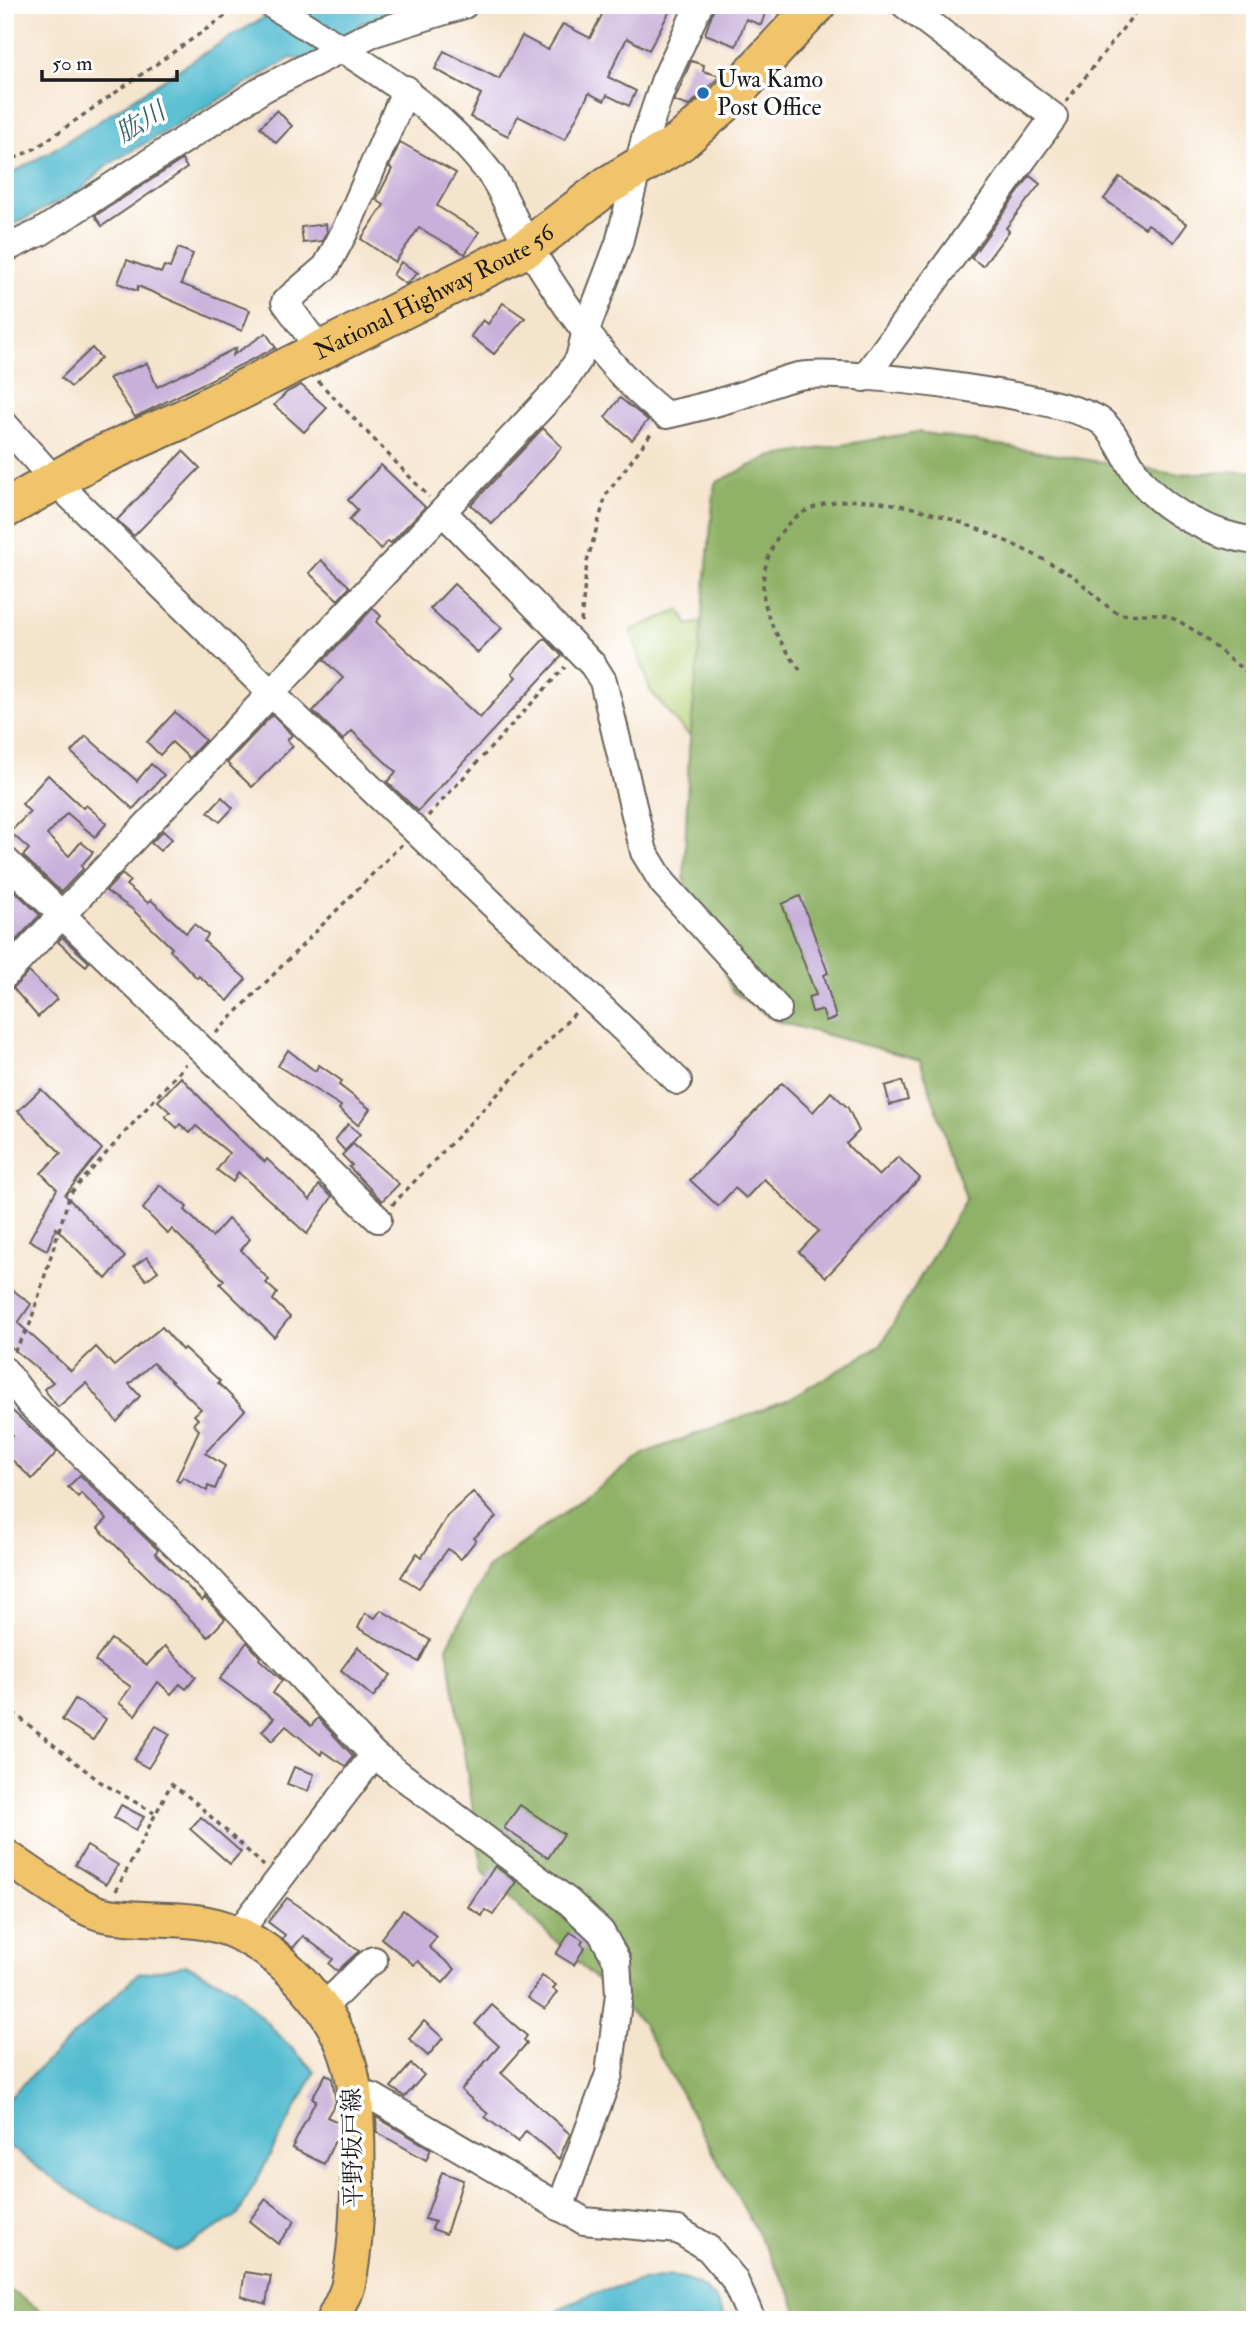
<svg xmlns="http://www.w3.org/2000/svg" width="1260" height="2325" font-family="'IM FELL Double Pica','Noto Serif JP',serif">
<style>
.green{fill:#b6d076;stroke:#697649;stroke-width:2}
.forest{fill:#90b267;stroke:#566742;stroke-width:2}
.water{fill:#53bcd0;stroke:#386c76;stroke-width:2}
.building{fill:#c8b0da}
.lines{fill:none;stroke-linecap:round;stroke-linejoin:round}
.minor-casing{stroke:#68625a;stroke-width:30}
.major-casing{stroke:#68625a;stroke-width:37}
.highway-casing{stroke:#68625a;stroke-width:42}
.path{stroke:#68625a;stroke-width:3.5;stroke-dasharray:5 5;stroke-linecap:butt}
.minor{stroke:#fff;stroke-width:26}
.major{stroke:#f1c36a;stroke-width:33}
.highway{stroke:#f1c36a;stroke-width:38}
.poi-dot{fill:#1f6fb2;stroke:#fff;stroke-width:2.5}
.labels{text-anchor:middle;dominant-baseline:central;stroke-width:7;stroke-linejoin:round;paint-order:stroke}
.poi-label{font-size:24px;fill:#1c1c1c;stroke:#fff;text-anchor:start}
.street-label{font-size:24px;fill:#1c1c1c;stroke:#fff}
.water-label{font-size:26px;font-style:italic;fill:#35646d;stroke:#fff}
</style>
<rect width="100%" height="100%" fill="#fff"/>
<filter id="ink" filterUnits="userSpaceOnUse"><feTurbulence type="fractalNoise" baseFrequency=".0143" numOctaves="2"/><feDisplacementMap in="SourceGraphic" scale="14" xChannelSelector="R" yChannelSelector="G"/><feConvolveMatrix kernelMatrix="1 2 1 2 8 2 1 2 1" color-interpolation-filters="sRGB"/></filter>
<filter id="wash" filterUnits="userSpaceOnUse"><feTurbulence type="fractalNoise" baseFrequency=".00686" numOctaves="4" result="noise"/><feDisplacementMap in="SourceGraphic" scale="28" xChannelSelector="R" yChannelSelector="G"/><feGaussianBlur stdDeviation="1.57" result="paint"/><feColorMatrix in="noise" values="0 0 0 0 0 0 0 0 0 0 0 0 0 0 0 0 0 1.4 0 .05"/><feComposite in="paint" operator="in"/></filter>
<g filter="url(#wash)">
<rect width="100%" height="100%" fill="#f5e4cc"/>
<!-- green -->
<polygon class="green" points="680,610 688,625 714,619 720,766 678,724 650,690 631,630"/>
<!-- forest -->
<g class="forest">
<polygon points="918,432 1175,474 1255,471 1255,2320 800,2320 791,2294 642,2023 483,1872 447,1647 487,1569 645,1453 786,1401 881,1345 966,1198 920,1060 776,1021 732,991 684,878 689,751 715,483 769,457"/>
<polygon points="5,2287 55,2320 5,2320"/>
</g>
<!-- water -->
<g class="water">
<path d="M288 5H419L359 24 361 30 307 60 291 58 106 166 81 190 5 229V177C103 125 190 55 288 5Z"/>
<polygon points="187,1965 233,1988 315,2072 238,2215 176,2252 84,2200 5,2144 5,2101 138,1974"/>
<path d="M670 2276C703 2283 712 2290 727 2320H547C575 2292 632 2283 670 2276Z"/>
</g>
<g id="blocks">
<!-- building -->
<g class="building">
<polygon points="607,5 673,5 649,50 627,38 608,77 636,91 629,106 607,95 604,101 589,93 565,140 518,116 508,136 470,117 481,94 435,69 444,51 499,79 522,36 548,50 563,24 590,38"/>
<polygon points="715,5 768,5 761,25 746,19 736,46 705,34"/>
<polygon points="691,61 704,65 703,71 720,76 689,106 674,101"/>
<polygon points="277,110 292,126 276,143 260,127"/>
<polygon points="400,142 456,173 437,206 479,232 465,254 419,228 395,262 361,239 384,205 376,200 392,169 389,167"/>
<polygon points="182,160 187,168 102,226 95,216"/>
<polygon points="1030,176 1040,184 1006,228 1009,231 983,266 971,258"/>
<polygon points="1120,177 1187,224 1174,242 1148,224 1145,228 1104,199"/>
<polygon points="326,224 327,232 322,241 303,243 301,227"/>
<polygon points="178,248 193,254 181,284 250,310 242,331 138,286 137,291 118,283 127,260 161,273 164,266 170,268"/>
<polygon points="401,262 418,273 406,284 393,275"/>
<polygon points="503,303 525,318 494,354 471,336 483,320 488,324"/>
<polygon points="266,333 276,348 273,349 135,417 109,378 147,363 157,387 236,348 233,355"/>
<polygon points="92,348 101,358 71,387 61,378"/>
<polygon points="301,385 327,408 304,432 274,405 287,392"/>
<polygon points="620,398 648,420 632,440 605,417"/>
<polygon points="543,428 562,447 492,524 471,505"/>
<polygon points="183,451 200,468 134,536 117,520"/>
<polygon points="381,465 425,507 391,543 388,541 381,549 349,520 358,510 348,500"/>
<polygon points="321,560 350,587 338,600 309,573"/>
<polygon points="454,584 502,628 478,653 430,609"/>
<polygon points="373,608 381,616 376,622 480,718 516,677 512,673 545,638 562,656 418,811 387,782 396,772 352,731 343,740 313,711 343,678 324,660"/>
<polygon points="175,712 205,740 189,758 172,742 160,755 147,742"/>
<polygon points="272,715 292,735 287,740 293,746 252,787 227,763"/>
<polygon points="86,736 137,781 151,764 164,775 133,809 71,752"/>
<polygon points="48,775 83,808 86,805 107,823 95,837 67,813 47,835 69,856 81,842 93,852 81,866 83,869 61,892 23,856 29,849 10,832 30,812 22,804"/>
<polygon points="222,797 233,808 220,822 208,812"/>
<polygon points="163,831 172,839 160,851 151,843"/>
<polygon points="122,874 130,881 126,885 148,903 151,900 186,933 194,924 208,935 204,941 246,979 228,1001 199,976 197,978 170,950 172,948 132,909 106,891"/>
<polygon points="5,882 40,915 5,952"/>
<polygon points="800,896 828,973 824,975 836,1018 826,1021 822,1010 812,1012 808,997 816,995 782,904"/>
<polygon points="62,937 89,962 86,966 58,942"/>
<polygon points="29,972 57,999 38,1017 13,988"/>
<polygon points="288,1050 315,1071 319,1065 342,1081 339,1085 370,1109 358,1125 339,1109 341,1106 278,1066"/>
<polygon points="181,1077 237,1137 265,1162 267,1159 310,1200 319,1185 332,1197 307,1234 238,1172 233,1182 217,1170 229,1153 196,1126 190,1133 180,1124 177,1128 165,1116 170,1112 158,1101"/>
<polygon points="902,1081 908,1100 890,1105 885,1086"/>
<polygon points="782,1083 813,1112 831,1092 848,1108 859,1131 846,1144 879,1176 898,1157 920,1178 826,1277 799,1252 819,1231 764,1179 746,1198 735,1188 718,1206 690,1180"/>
<polygon points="41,1089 102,1149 65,1195 125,1257 106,1279 56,1228 47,1250 29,1240 57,1189 41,1173 61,1153 18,1111"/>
<polygon points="348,1124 360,1134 345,1151 335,1140"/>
<polygon points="353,1144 399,1184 382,1201 349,1167 352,1165 342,1155"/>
<polygon points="160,1185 187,1207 185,1210 212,1237 228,1219 250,1239 241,1250 269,1280 266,1283 277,1293 273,1300 290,1317 274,1337 220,1284 224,1280 172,1229 168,1234 143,1209"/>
<polygon points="147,1257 158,1271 146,1280 134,1266"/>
<polygon points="5,1284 31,1304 18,1323 71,1371 96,1347 114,1366 162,1327 182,1350 184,1348 220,1381 218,1383 245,1410 205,1453 225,1466 215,1489 208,1486 207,1491 183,1477 179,1482 176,1480 199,1430 193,1424 198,1419 194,1415 201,1409 153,1363 129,1384 140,1396 117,1422 86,1383 58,1407 44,1389 53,1382 5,1342"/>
<polygon points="5,1404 57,1452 32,1479 5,1453 5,1443 13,1435 5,1428"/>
<polygon points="80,1475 158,1550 155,1553 202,1601 205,1598 225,1619 208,1637 98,1528 107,1519 81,1493 78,1497 68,1487"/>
<polygon points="473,1492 496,1517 474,1538 476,1540 461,1559 448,1549 419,1588 401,1577 417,1553 422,1557 448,1515"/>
<polygon points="381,1610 430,1640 419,1662 358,1628 365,1613 375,1618"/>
<polygon points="111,1639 147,1665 165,1646 196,1677 186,1689 180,1684 171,1694 158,1682 135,1715 119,1703 131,1687 95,1661"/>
<polygon points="247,1642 260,1657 259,1659 282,1680 273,1693 311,1726 318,1718 353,1756 346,1766 322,1751 321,1755 286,1726 272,1741 262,1731 274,1718 220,1679"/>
<polygon points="358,1647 391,1675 373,1697 341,1670"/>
<polygon points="75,1699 106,1719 93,1740 62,1720"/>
<polygon points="156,1726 170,1734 148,1768 134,1760"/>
<polygon points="294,1767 314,1774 308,1791 287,1784"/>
<polygon points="121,1805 144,1817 136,1830 114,1818"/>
<polygon points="520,1805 564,1834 548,1858 504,1828"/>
<polygon points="201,1817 241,1852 230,1864 190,1829"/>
<polygon points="87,1846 118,1865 106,1884 75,1865"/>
<polygon points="495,1866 516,1882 493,1915 485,1910 482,1916 468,1907"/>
<polygon points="287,1898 305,1910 359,1951 337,1971 329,1964 333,1959 303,1936 293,1948 282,1939 285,1935 268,1922"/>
<polygon points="403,1910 437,1937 429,1947 455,1969 443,1983 418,1961 414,1965 381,1938"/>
<polygon points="570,1932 583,1940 581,1944 585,1947 574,1965 556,1954"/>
<polygon points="542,1976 556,1985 553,1989 557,1992 545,2009 528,1998"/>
<polygon points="492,2005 527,2036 524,2040 527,2043 501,2073 570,2134 559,2159 526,2131 518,2142 485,2117 488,2114 461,2090 499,2046 475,2024"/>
<polygon points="424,2021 443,2038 428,2056 409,2039"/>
<polygon points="411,2064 424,2075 405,2097 391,2087"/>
<polygon points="326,2074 332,2078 336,2102 327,2117 338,2122 338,2134 324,2164 292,2148 316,2100 312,2098"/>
<polygon points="376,2117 431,2149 426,2160 377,2132"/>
<polygon points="442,2172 463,2180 446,2234 432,2229 435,2222 425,2219"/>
<polygon points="266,2199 295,2221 278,2244 249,2221"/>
<polygon points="245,2272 271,2276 266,2304 241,2296"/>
</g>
</g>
</g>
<g filter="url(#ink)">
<use href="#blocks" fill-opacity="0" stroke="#68625a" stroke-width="2"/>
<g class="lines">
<defs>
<g id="minor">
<path d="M272 5C351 56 431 97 489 172 506 194 514 224 529 247 565 307 610 372 666 415 694 409 721 402 748 393 765 387 782 379 799 376 843 368 1069 396 1102 422 1117 434 1125 459 1137 475 1162 511 1212 535 1255 541"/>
<polyline points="5,249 41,232 263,89 371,34 464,5"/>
<polyline points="320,350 285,302 326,267 345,231 406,89"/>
<polyline points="864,378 1054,117 905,5"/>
<polyline points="5,425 56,482 272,694 678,1081"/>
<polyline points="443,512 593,665 603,681 644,852 663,883 778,1009"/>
<polyline points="5,860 378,1219"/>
<polyline points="5,975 561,386 579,359 586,330 619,243 645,138 664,82 699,5"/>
<polyline points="5,1371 30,1404 194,1563 374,1755 569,1902 601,1932 617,1961 619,1994 609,2074 560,2208"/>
<polyline points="238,1933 374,1755"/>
<path d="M321 2005C342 1995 352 1973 374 1960"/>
<polyline points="355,2092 373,2097 584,2221 678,2230 709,2249 734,2279 752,2320"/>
</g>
<path id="major" d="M5 1856C30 1872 79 1910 106 1915 150 1923 195 1913 237 1933 287 1957 334 2010 349 2063 363 2110 359 2237 348 2286 345 2297 338 2309 333 2320"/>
<g id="highway">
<path id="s1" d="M5 509 93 459 183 419 528 247 607 186 680 142 725 103 816 5"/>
</g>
</defs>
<!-- minor casing -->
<use href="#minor" class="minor-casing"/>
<!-- major casing -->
<use href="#major" class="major-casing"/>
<!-- highway casing -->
<use href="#highway" class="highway-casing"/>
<!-- path -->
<g class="path">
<polyline points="1066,102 1141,5"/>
<polyline points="5,163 36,148 241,5"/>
<polyline points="318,381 429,497"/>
<polyline points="581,622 587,562 606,495 653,431"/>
<path d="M800 670C771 629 749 595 774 544 821 447 1008 537 1071 575 1084 583 1109 612 1121 614 1134 616 1150 612 1163 615 1194 623 1228 661 1255 678"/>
<polyline points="428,816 565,667"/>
<polyline points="216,1033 402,844"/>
<polyline points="392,1205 575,1013"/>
<polyline points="14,1352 30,1324 70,1194 186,1064"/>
<polyline points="5,1706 99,1781 154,1813"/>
<polyline points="116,1891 171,1784 194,1801 264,1866"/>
</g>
<!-- minor -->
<use href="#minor" class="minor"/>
<!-- major -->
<use href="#major" class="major"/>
<!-- highway -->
<use href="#highway" class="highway"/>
</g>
</g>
<!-- markers -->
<circle class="poi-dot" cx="703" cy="93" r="7"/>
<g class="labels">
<!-- poi labels -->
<g class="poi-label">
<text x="717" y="79">Uwa Kamo<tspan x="717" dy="28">Post Office</tspan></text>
</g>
<!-- street labels -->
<g class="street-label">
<text stroke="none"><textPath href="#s1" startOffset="481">National Highway Route 56</textPath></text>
<text transform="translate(353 2148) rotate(-91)">平野坂戸線</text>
</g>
<!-- water labels -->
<g class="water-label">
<text transform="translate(141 123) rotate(-31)">肱川</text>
</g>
</g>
<!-- margin -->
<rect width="1260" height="2325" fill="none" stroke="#fff" stroke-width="28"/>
<!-- scale -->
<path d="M42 70v10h135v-10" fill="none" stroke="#1c1c1c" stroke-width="3.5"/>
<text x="52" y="70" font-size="21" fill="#1c1c1c" stroke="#ffffff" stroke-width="5" paint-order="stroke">50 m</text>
</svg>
